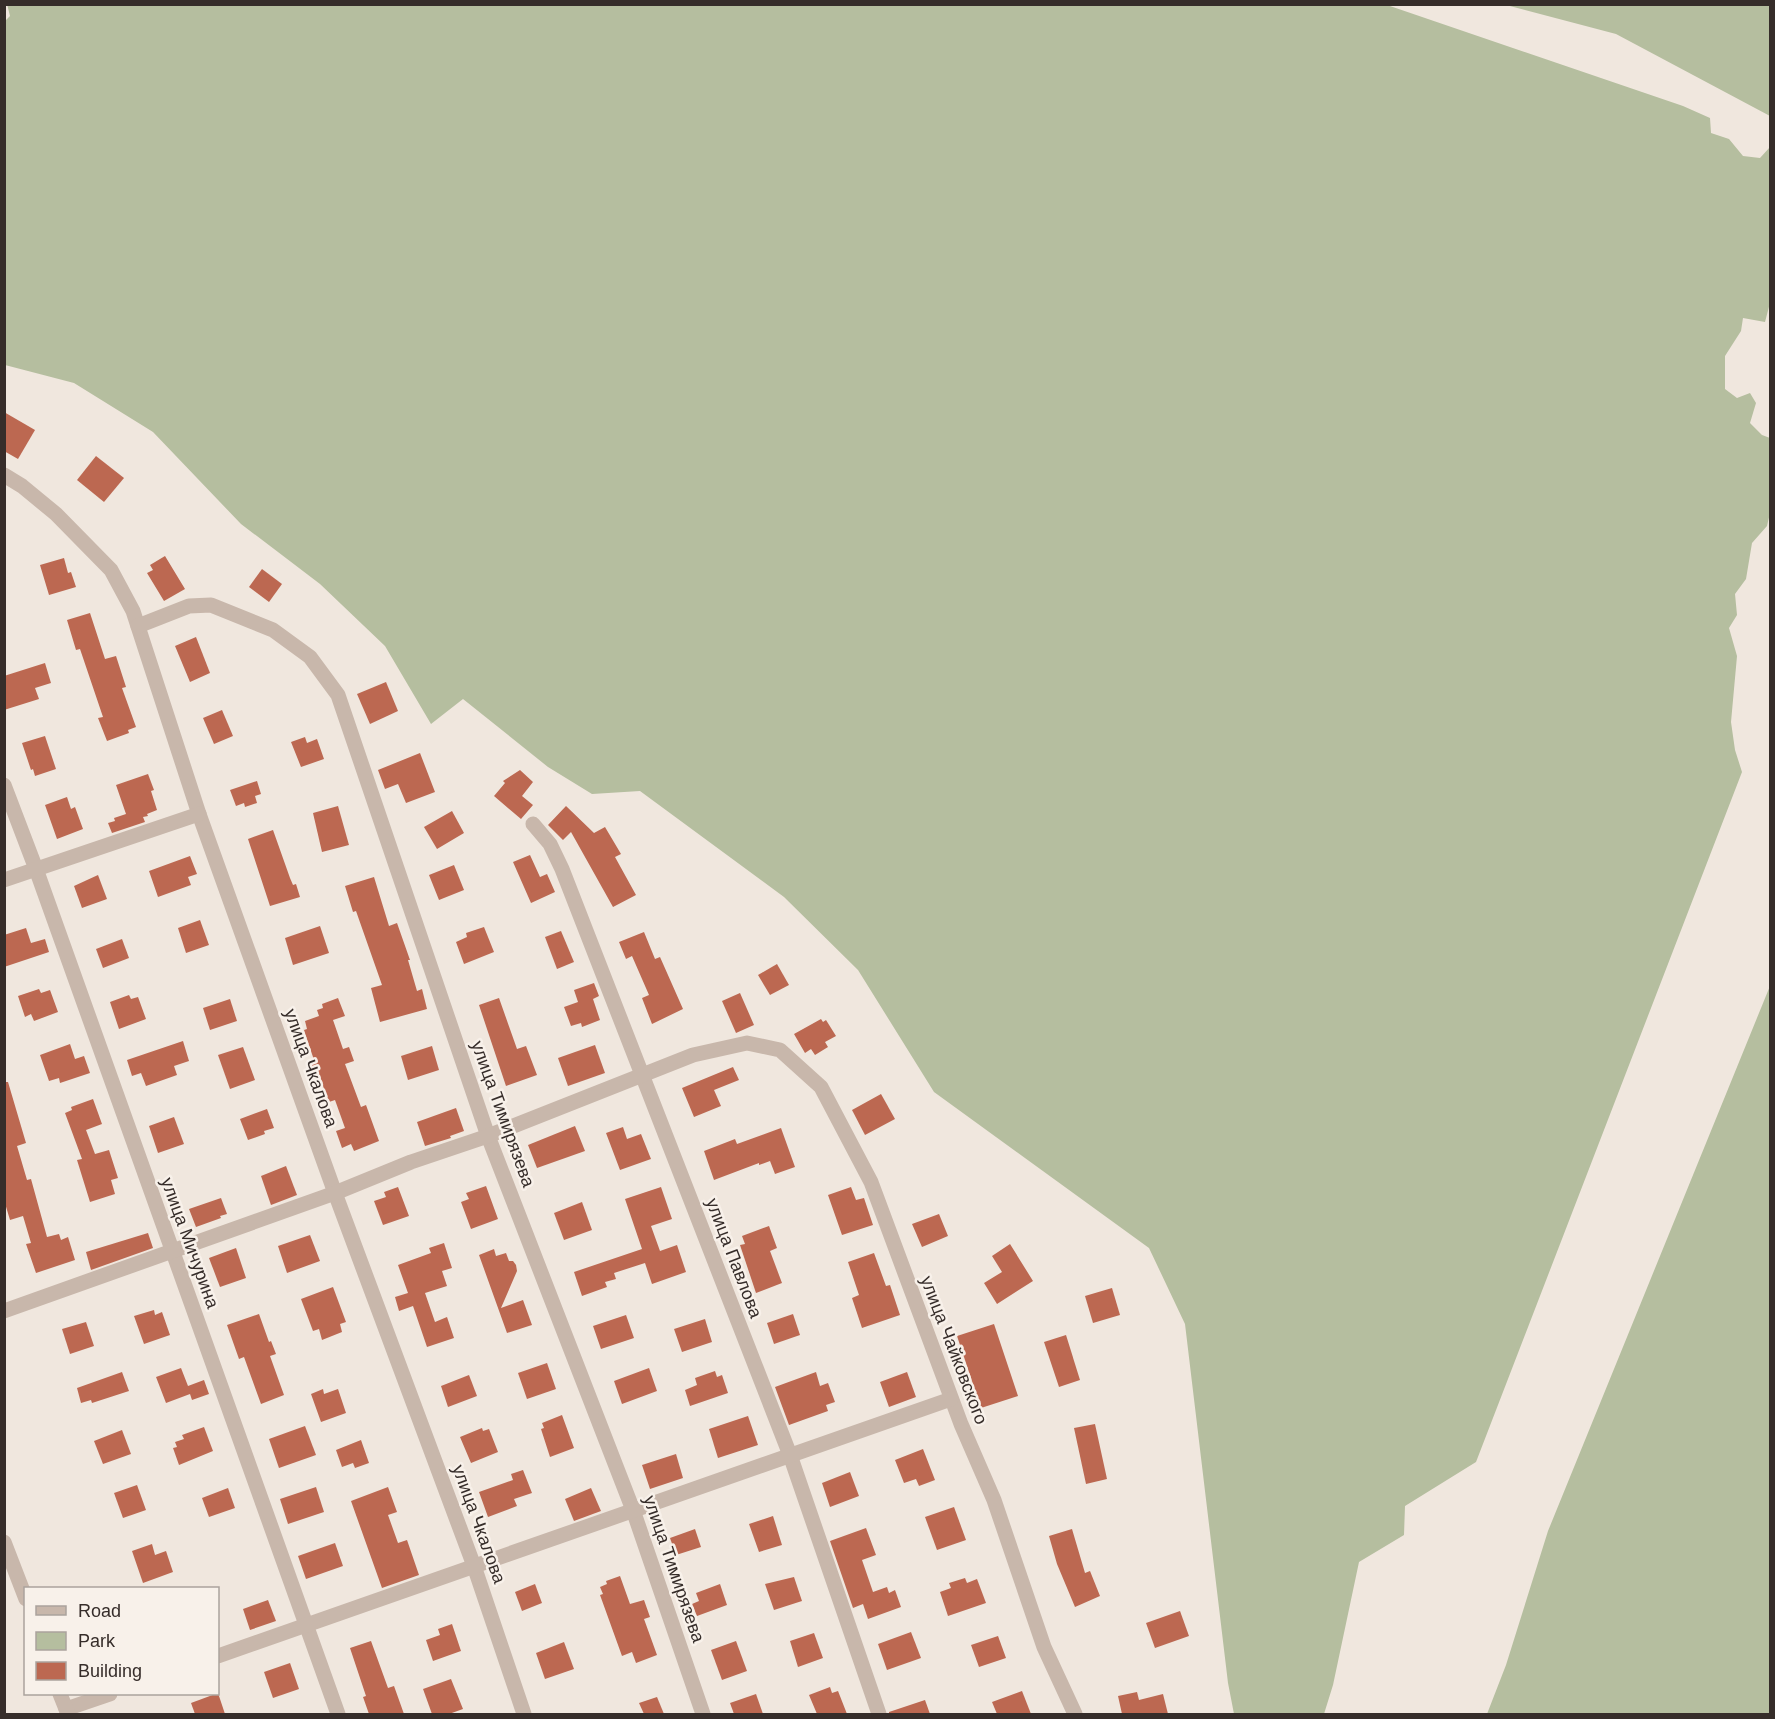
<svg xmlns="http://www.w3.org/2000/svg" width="1775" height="1719" font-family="Arial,sans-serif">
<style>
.green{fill:#b5be9f}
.building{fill:#bc6851}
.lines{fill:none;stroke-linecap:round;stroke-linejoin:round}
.minor{stroke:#c8b7ab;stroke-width:15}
.tertiary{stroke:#c8b7ab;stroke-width:15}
.labels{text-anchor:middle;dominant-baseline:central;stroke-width:5;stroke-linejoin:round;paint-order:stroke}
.street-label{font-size:18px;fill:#362d2a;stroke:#f8f1ea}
</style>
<rect width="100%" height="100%" fill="#f0e7de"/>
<!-- green -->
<g class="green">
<polygon points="7,4 1387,5 1683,106 1710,118 1711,133 1729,139 1743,156 1760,158 1770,147 1770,303 1765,322 1743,318 1741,331 1725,356 1725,389 1737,398 1750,393 1756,403 1750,423 1762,435 1770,438 1770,513 1767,526 1752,543 1746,579 1735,594 1737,615 1729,628 1737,656 1731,722 1735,750 1742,772 1476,1462 1405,1506 1404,1535 1359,1562 1333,1685 1324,1714 1234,1714 1228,1683 1185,1324 1149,1248 934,1092 858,970 784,897 640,791 592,794 548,767 463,699 431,724 385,646 320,584 241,524 153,432 74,383 5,365 4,22 10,16"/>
<polygon points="1506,5 1770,5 1770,116 1616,34"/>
<polygon points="1770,986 1770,1714 1487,1714 1506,1665 1548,1531"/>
</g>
<!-- building -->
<g class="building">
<polygon points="4,412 35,430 18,459 4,451"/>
<polygon points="96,456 124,478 104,502 77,480"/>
<polygon points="165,556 185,589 164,601 147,573 153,570 150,565"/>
<polygon points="64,558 68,573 71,572 76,587 49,595 40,565"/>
<polygon points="262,569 282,584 269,602 249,587"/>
<polygon points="90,613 105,659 116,656 126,687 122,688 136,727 128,730 129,733 107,741 98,718 103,717 80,649 76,650 67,620"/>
<polygon points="196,637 210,673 190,682 175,646"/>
<polygon points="45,663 51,683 35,688 39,699 4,710 4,676"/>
<polygon points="386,682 398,711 370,724 357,694"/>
<polygon points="222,710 233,736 214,744 203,718"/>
<polygon points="45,736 56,769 35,776 33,769 31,770 22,743"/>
<polygon points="305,737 307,743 317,739 324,759 301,767 291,742"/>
<polygon points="420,753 435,792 406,803 398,784 385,789 378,770"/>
<polygon points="520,770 533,782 522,796 533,805 521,819 494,796 505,783 503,781"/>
<polygon points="148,774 154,790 151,791 157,810 147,814 148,816 143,817 145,822 112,833 108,823 115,821 114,818 126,814 116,785"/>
<polygon points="257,781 261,794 255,796 257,803 245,807 244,803 236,806 230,790"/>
<polygon points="67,797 71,809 75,807 83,829 57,839 45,805"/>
<polygon points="338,806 349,845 322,852 313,813"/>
<polygon points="566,806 594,833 605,827 621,854 615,857 636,895 613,907 571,832 563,840 548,825"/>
<polygon points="452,811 464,833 437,849 424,827"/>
<polygon points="273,830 290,878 293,885 296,884 300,897 270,906 248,839"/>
<polygon points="530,855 540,877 547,874 555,892 531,903 513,862"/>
<polygon points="190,856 197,874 188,877 191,885 158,897 149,871"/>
<polygon points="454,865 464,890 439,900 429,875"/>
<polygon points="98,875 107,899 82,908 74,886"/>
<polygon points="374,877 389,926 397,923 410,960 408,960 417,991 422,989 427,1009 380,1022 371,988 382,985 356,911 353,912 345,886"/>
<polygon points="200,920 209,945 186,953 178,928"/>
<polygon points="320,926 329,953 293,965 285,938"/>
<polygon points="484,927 494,952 464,964 456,942 467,937 466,933"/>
<polygon points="26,928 31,943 45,939 49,952 4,967 4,935"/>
<polygon points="561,931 574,962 557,969 545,937"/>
<polygon points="644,932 655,959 660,957 683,1009 652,1024 642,998 649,995 632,956 626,959 619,942"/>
<polygon points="122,939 129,958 103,968 96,949"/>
<polygon points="777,964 789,985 770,995 758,975"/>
<polygon points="594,983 599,996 593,999 600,1020 582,1027 581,1023 571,1026 564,1007 578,1002 574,990"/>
<polygon points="39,989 41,993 50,990 58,1012 34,1021 31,1014 25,1017 18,996"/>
<polygon points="740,993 754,1025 736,1033 722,1001"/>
<polygon points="129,995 131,999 138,997 146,1019 119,1029 110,1002"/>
<polygon points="338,998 345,1016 333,1020 343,1049 349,1047 354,1061 345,1064 361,1107 366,1105 379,1141 354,1151 351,1144 342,1148 336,1131 345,1128 335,1100 329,1102 319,1075 311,1078 306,1063 314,1060 304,1030 307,1029 305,1021 319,1016 317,1010 323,1008 322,1004"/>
<polygon points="499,998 517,1049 526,1046 537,1075 506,1086 479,1005"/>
<polygon points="230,999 237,1021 210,1030 203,1008"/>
<polygon points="821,1019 823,1022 826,1020 836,1036 825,1042 828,1047 815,1055 811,1049 805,1053 794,1034"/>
<polygon points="183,1041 189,1061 174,1066 177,1075 146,1086 141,1073 132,1076 127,1060"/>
<polygon points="70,1044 75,1059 84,1056 90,1073 60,1083 59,1078 49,1081 40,1055"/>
<polygon points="595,1045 605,1073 568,1086 558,1058"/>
<polygon points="432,1046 439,1070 408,1080 401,1056"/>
<polygon points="243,1047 255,1080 230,1089 218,1055"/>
<polygon points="733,1067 739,1080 714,1090 721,1106 694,1117 682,1088"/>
<polygon points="4,1082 8,1082 26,1143 17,1146 27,1180 31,1179 47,1237 59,1234 61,1240 68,1237 75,1260 36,1273 26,1244 31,1243 23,1216 10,1220 4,1200"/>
<polygon points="881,1094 895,1119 865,1135 852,1110"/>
<polygon points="93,1099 102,1124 86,1130 95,1154 109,1150 118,1178 111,1180 115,1194 90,1202 77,1160 82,1159 65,1113 72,1110 71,1107"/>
<polygon points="456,1108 464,1131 450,1136 451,1138 425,1146 417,1122"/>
<polygon points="267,1109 274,1128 264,1131 265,1134 248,1140 240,1119"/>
<polygon points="174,1117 184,1144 158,1153 149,1126"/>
<polygon points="575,1126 585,1151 537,1168 528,1145"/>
<polygon points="623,1127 627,1139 641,1134 651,1159 620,1170 606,1133"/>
<polygon points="781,1128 795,1167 775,1174 770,1161 759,1165 759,1163 714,1180 704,1151 735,1139 737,1144"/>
<polygon points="286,1166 297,1195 271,1205 261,1176"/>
<polygon points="486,1186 498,1219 471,1229 461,1202 469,1199 466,1193"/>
<polygon points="398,1187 409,1216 383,1225 374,1201 386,1197 384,1192"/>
<polygon points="661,1187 672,1219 651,1226 660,1251 677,1245 686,1272 652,1284 645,1263 614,1273 616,1279 605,1282 607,1287 582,1296 574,1272 642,1249 625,1199"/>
<polygon points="851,1187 856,1200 864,1198 873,1225 842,1235 828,1195"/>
<polygon points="221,1198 227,1214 220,1216 221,1218 196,1227 189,1209"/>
<polygon points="582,1202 592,1230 564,1240 554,1213"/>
<polygon points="939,1214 948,1236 922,1247 912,1224"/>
<polygon points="769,1226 777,1248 770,1251 782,1283 756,1293 740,1245 745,1244 742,1236"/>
<polygon points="148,1233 153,1248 91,1270 86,1252"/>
<polygon points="310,1235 320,1261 287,1273 278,1246"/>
<polygon points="444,1243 452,1268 442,1271 447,1286 425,1293 435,1322 447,1317 454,1338 427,1347 413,1306 399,1311 395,1297 408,1293 398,1265 431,1253 429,1248"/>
<polygon points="1010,1244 1033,1281 997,1304 984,1283 1002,1272 992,1256"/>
<polygon points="236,1248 246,1278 220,1287 209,1258"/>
<polygon points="494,1249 496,1256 506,1253 509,1261 513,1261 516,1265 517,1271 501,1308 523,1300 532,1325 507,1333 479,1255"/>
<polygon points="874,1253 886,1286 890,1285 900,1315 862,1328 852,1298 859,1295 848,1262"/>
<polygon points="333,1287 346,1322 340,1324 342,1332 322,1340 319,1329 313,1331 301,1299"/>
<polygon points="1112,1288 1120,1315 1093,1323 1085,1296"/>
<polygon points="154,1310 155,1315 162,1312 170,1335 144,1344 134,1316"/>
<polygon points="259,1314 269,1342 271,1341 276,1354 270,1356 284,1395 261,1404 244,1357 239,1359 227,1325"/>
<polygon points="793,1314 800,1335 774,1344 767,1323"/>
<polygon points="626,1315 634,1338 601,1349 593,1326"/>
<polygon points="705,1319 712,1342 682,1352 674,1329"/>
<polygon points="86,1322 94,1346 70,1354 62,1329"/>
<polygon points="994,1324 1018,1396 981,1408 957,1336"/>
<polygon points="1066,1335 1080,1380 1059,1387 1044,1342"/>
<polygon points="547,1363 556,1389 527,1399 518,1373"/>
<polygon points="181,1368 188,1386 204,1380 209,1394 192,1400 190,1394 166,1403 156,1377"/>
<polygon points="649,1368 657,1391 622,1404 614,1381"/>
<polygon points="715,1371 717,1377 722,1375 728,1393 690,1406 685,1390 697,1385 695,1378"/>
<polygon points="122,1372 129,1391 92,1403 91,1400 81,1403 77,1388"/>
<polygon points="816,1372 820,1386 828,1383 835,1402 826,1405 828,1411 789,1425 775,1387"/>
<polygon points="907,1372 916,1397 889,1407 880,1382"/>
<polygon points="469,1375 477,1396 448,1407 441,1386"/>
<polygon points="323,1389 324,1394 338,1389 346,1413 321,1422 311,1394"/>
<polygon points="562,1415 574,1448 550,1457 541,1429 544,1428 542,1423"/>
<polygon points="748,1416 758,1445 718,1458 709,1429"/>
<polygon points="1095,1424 1107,1479 1086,1484 1074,1428"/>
<polygon points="305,1426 316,1455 279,1468 269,1439"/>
<polygon points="204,1427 213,1451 179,1465 173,1448 177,1447 175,1442 184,1439 182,1435"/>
<polygon points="482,1428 483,1431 489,1429 498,1452 471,1463 460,1437"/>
<polygon points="122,1430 131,1454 103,1464 94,1441"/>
<polygon points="361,1440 369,1463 355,1468 353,1463 342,1467 336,1450"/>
<polygon points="923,1449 935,1480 919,1486 916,1479 904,1483 895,1460"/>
<polygon points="676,1454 683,1478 650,1489 642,1465"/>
<polygon points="523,1470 532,1493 514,1499 517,1506 488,1517 479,1492 513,1480 511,1474"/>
<polygon points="850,1472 859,1496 830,1507 822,1483"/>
<polygon points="137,1485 146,1510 123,1518 114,1493"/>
<polygon points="316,1487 324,1512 288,1524 280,1499"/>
<polygon points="388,1487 397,1512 388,1515 398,1543 407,1540 419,1575 382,1588 351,1501"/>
<polygon points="228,1488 235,1508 209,1517 202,1498"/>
<polygon points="591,1488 601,1511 574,1521 565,1499"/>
<polygon points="954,1507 966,1540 937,1550 925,1517"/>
<polygon points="773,1516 782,1545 759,1552 749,1524"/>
<polygon points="866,1528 876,1555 862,1560 873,1592 887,1587 889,1593 895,1590 901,1607 868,1619 863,1604 853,1608 830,1541"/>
<polygon points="695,1529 701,1547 676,1555 670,1538"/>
<polygon points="1072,1529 1085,1573 1090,1571 1100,1596 1075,1607 1057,1564 1049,1536"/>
<polygon points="335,1543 343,1566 306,1579 298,1556"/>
<polygon points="152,1544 155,1555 166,1551 173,1572 143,1583 132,1551"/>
<polygon points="620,1576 630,1604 644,1600 650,1617 644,1619 657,1655 636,1663 632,1652 622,1656 600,1595 603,1594 600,1587 607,1584 606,1581"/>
<polygon points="794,1577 802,1601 774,1610 765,1584"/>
<polygon points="965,1578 967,1583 977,1579 986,1603 948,1616 940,1592 951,1588 949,1583"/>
<polygon points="535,1584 542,1603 522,1611 515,1592"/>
<polygon points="720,1584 727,1605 697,1616 692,1604 699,1601 696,1593"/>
<polygon points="268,1600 276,1621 250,1630 243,1609"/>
<polygon points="1180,1611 1189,1636 1155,1648 1146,1623"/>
<polygon points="452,1624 461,1651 433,1661 426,1640 440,1635 438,1629"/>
<polygon points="911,1632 921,1658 887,1670 878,1644"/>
<polygon points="814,1633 823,1658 798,1667 790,1641"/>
<polygon points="998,1636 1006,1658 979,1667 971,1645"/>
<polygon points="371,1641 388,1688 394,1686 404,1714 369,1714 363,1697 366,1696 350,1648"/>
<polygon points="736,1641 747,1671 722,1680 711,1650"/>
<polygon points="564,1642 574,1669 545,1679 536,1653"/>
<polygon points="290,1663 299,1689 273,1698 264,1672"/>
<polygon points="451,1679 463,1709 449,1714 432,1714 423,1689"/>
<polygon points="830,1687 832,1693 838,1691 847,1714 817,1714 809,1695"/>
<polygon points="1022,1691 1031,1714 997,1714 992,1702"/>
<polygon points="1137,1692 1139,1700 1163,1694 1168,1714 1122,1714 1118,1696"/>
<polygon points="218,1693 225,1714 195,1714 191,1703"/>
<polygon points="756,1694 763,1714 734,1714 730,1703"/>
<polygon points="657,1697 664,1714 644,1714 639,1703"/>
<polygon points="925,1700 930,1714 889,1714 889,1712"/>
</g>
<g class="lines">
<!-- minor -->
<g class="minor">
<polyline points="4,475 22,486 56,514 111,570 133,611 199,814 335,1193 474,1566 524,1714"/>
<polyline points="138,626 189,606 211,605 273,630 310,657 338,695 488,1136 633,1510 703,1714"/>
<polyline points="4,785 36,869 338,1714"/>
<polyline points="533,824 550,844 562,869 790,1455 879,1714"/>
<polyline points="4,880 199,814"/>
<polyline points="4,1311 335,1193 411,1162 488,1136 693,1055 747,1043 780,1050 821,1087 871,1182 961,1424 994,1500 1044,1647 1075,1714"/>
<polyline points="218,1656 951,1399"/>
<polyline points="66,1709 110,1694"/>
</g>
<!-- tertiary -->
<g class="tertiary">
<polyline points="4,1542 26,1599"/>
<polyline points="60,1694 68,1714"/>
</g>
</g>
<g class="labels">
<!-- street labels -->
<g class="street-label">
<text transform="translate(311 1068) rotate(70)">улица Чкалова</text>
<text transform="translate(503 1114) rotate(70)">улица Тимирязева</text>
<text transform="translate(190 1243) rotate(70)">улица Мичурина</text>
<text transform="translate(734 1258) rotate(69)">улица Павлова</text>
<text transform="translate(954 1350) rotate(69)">улица Чайковского</text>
<text transform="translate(479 1524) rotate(70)">улица Чкалова</text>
<text transform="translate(674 1569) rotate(71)">улица Тимирязева</text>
</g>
</g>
<!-- border -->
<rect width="1775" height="1719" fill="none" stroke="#362d2a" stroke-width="12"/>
<!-- legend -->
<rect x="24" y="1587" width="195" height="108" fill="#f8f1ea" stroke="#aaa39d" stroke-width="1.5"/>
<rect x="36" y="1606" width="30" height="9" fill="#c8b7ab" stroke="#aaa39d" stroke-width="1.5"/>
<text x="78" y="1617" font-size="18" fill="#362d2a">Road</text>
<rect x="36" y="1632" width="30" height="18" fill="#b5be9f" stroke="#aaa39d" stroke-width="1.5"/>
<text x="78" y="1647" font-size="18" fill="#362d2a">Park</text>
<rect x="36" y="1662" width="30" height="18" fill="#bc6851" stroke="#aaa39d" stroke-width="1.5"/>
<text x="78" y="1677" font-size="18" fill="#362d2a">Building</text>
</svg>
